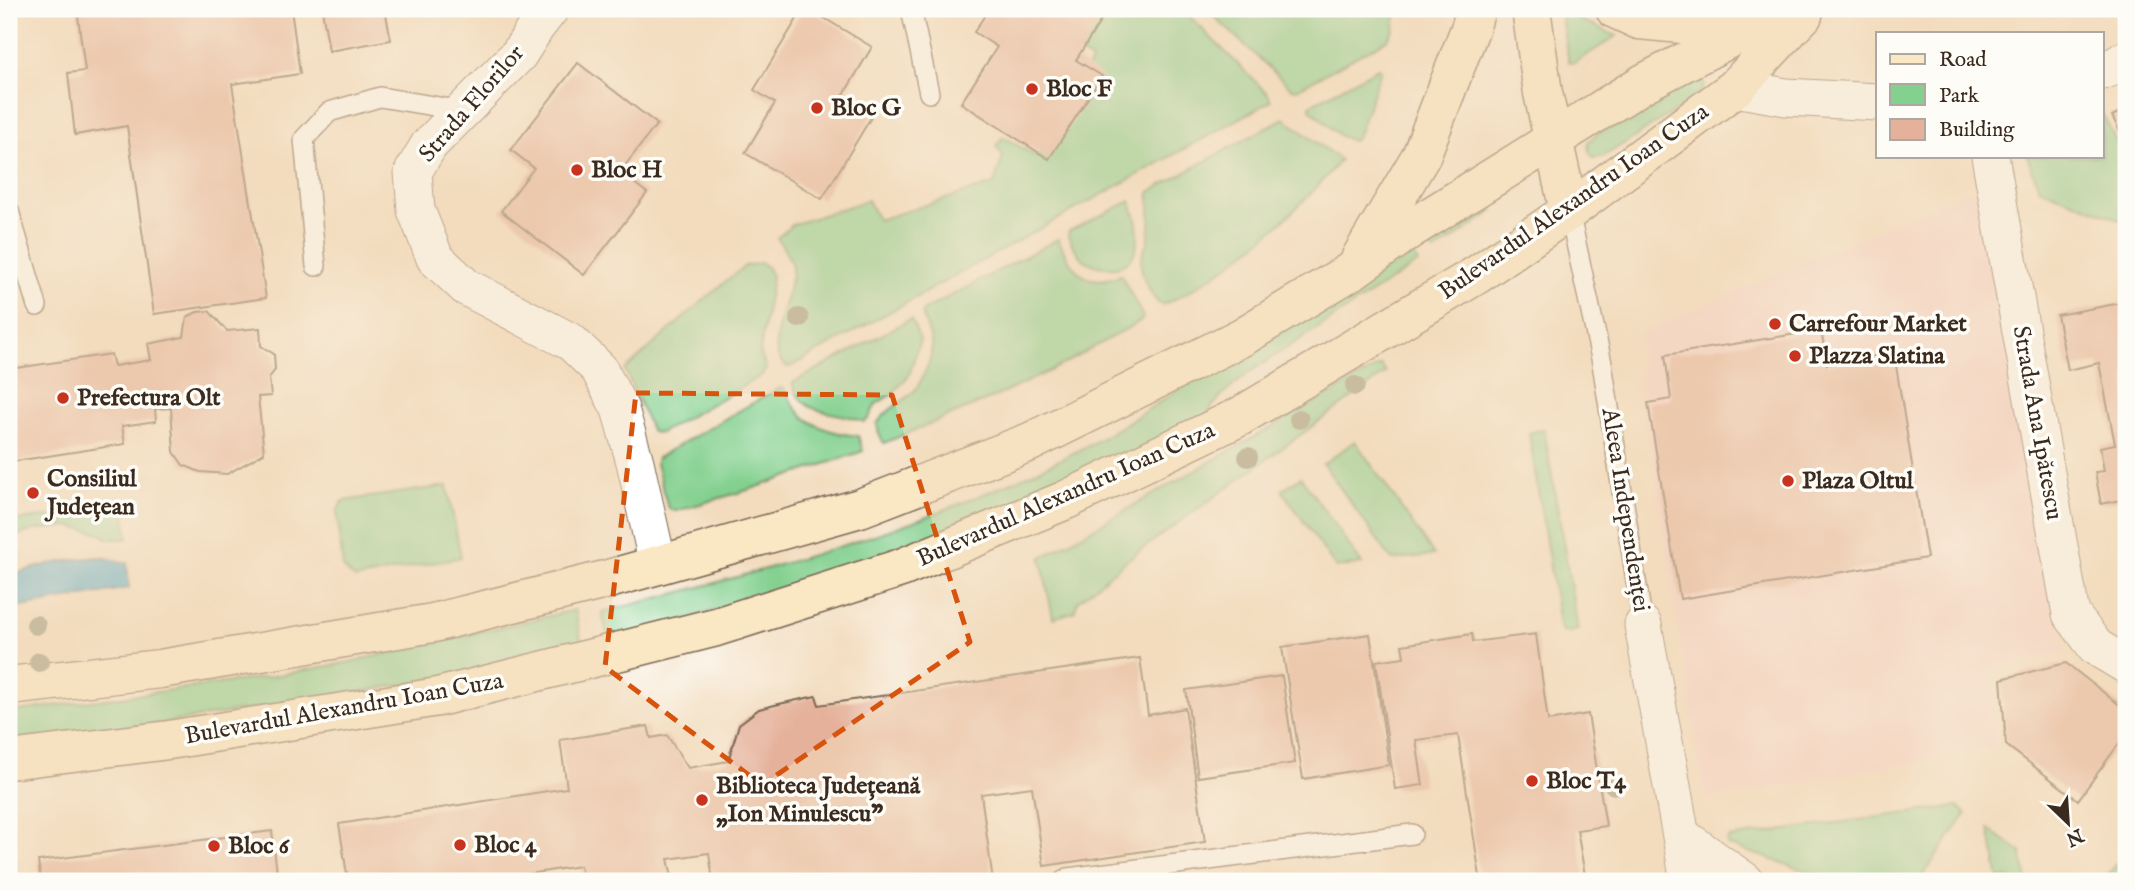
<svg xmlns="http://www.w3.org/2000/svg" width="2135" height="890" font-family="'IM FELL English',serif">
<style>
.built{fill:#f7d0c9}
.green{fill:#83d08f;stroke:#5f7d56;stroke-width:2}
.water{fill:#50a9ce;stroke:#466a76;stroke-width:2}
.building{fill:#e5b19a}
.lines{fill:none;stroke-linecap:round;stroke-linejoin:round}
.lane-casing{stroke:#7b6856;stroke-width:22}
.street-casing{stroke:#7b6856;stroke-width:39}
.secondary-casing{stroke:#7b6856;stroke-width:41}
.lane{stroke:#fff;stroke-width:19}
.street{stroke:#fff;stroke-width:37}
.secondary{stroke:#fae7c3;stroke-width:38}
.tree{fill:#9a9679}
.marked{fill:none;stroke:#d7540e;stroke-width:5;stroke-dasharray:14 9;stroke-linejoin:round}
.poi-dot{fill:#c8321e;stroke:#fdfcf7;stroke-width:2.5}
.labels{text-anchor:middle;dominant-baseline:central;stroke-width:7;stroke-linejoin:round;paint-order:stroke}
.poi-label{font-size:24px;font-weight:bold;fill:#3b2a1e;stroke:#fdfcf7;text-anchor:start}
.street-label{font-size:24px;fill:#3b2a1e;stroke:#fdfcf7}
</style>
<rect width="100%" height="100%" fill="#fdfcf7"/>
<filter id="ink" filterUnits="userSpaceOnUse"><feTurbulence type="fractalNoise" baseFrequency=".0143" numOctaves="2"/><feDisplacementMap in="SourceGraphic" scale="14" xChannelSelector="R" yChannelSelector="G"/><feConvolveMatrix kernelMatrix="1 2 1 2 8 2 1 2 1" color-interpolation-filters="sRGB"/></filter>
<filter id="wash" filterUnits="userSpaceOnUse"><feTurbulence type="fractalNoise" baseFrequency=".00686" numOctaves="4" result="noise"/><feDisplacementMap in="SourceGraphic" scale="28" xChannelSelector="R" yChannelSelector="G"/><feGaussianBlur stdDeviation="1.57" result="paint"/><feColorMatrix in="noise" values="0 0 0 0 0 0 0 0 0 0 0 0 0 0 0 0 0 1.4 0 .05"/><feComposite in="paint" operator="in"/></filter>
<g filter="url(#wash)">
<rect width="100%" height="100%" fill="#f3dcbe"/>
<!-- built -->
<polygon class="built" points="1980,186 2066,652 1990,668 1996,747 1705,800 1641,388 1640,333"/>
<!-- green -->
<g class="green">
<path d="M1085 9H1182L1268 94 1271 101 792 366 788 367C758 352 795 292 792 267 791 258 782 246 777 238L792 225 859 203 868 200 878 220 994 184 1003 156 996 146 1003 137 1038 157 1092 60 1063 42Z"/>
<polygon points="1206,9 1397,9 1394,29 1387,40 1297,89 1291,88"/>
<polygon points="1564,12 1610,33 1617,36 1574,63 1569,62 1561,18"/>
<polygon points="1378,68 1381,70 1357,138 1353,141 1340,136 1310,109 1310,105"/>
<polygon points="1698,81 1703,82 1705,86 1694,98 1635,137 1602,157 1593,158 1589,152 1588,142 1598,133 1682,86"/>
<polygon points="2102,113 2126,161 2126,222 2039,188 2027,156 2102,156"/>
<path d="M1284 118 1340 160C1307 201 1269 236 1226 267 1205 281 1185 296 1161 305 1151 298 1140 274 1141 261 1141 254 1146 247 1148 241 1152 225 1150 208 1149 192Z"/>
<polygon points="1491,200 1494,206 1492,212 1434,252 1425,237"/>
<path d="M1130 201C1137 217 1144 245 1129 260 1118 272 1095 268 1083 259 1076 253 1072 244 1068 236L1069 231Z"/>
<path d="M1058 239C1073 271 1084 289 1121 275L1143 317 1142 320 1060 366 997 396 884 443 879 434 877 424C886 409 903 403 914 391 919 386 922 378 925 372 937 347 931 338 922 314L924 310Z"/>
<path d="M1410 247 1418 263 1250 372 1222 395 1196 426 1034 506 609 645 602 612C769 571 938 524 1091 444 1126 425 1160 401 1194 380 1267 336 1339 292 1410 247Z"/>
<polygon points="761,263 768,268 772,277 760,351 766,369 761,376 660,433 652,432 625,370 708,296 745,266"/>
<path d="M911 319 920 340 909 375 892 394 876 404 868 419 864 422C835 408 804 420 792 383Z"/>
<polygon points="1381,365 1386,373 1127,560 1078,601 1074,612 1053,618 1041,558"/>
<path d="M779 388 784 389C789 397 793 406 800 413 814 428 839 434 858 436L863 451 751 489 676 511 671 510 667 505 656 463 657 458Z"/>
<polygon points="1544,429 1578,630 1563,633 1559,625 1529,433"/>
<polygon points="1355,441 1434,555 1392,560 1323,464"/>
<polygon points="1301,477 1362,564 1336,568 1282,490"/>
<polygon points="447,486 461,557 355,579 343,568 337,511 343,501"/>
<polygon points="124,508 128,539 108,539 99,533 68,526 34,530 9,538 9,521"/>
<polygon points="575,610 583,649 488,671 9,748 9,712 268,677 350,662"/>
<polygon points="1958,806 1966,814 1919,881 1837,881 1727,845 1728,838"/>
<polygon points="1989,829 2021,852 2027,881 2011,881 2010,878 1999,879"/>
<polygon points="2126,852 2126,881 2103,881"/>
</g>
<!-- water -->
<path class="water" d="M100 557 127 563 129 588 9 609V577C39 564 67 560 100 557Z"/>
<g id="blocks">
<!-- building -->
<g class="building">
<polygon points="77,9 291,9 300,74 232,84 266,298 154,314 127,126 75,135 68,73 85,71"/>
<polygon points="322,9 385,9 391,40 329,51"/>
<polygon points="803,9 809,9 872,47 843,96 873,114 822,199 745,153 775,103 754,90"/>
<polygon points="989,9 1108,9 1076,60 1102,76 1049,159 961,103 997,47 974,32"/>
<polygon points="578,63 657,124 620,172 647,193 584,275 501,211 534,168 511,150"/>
<polygon points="2126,109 2126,144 2112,116"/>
<polygon points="2126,302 2126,499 2101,504 2095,472 2104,471 2100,447 2115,444 2099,363 2068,370 2057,315"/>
<polygon points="209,311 227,331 260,328 261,346 274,354 275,370 269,378 271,396 258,397 264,453 227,474 200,472 183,465 174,452 171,408 155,409 156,421 122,426 125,444 9,462 9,369 111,354 114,366 151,360 148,344 184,337 187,317 197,312"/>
<polygon points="1821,330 1827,364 1894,353 1927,558 1680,599 1648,403 1671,399 1665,355"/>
<polygon points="1370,634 1389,765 1303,779 1282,647"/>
<polygon points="1472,634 1473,642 1536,634 1548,721 1588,714 1606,826 1577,830 1586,881 1463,881 1480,877 1458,735 1416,740 1423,785 1395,789 1376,661 1404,657 1402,645"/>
<polygon points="1140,658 1148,715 1185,708 1205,842 1044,866 1032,787 981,794 993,881 713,881 709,853 668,859 673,881 583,881 580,866 484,881 348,881 339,824 567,788 560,740 648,726 651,738 667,735 688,768 728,761 739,724 759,709 779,704 816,696 819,705"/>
<polygon points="2066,663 2126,710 2126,734 2078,800 2006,745 2001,679"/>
<polygon points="1282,676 1295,763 1198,777 1186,690"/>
<polygon points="272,831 278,881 41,881 38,861"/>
</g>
</g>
</g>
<g filter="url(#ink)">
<use href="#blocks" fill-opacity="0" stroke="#7b6856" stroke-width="2"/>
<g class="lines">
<defs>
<g id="lane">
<polyline points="911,9 929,93"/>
<polyline points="9,211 37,306"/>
<polyline points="1569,211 1602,363 1643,625"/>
<polyline points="316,266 304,139 329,112 380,97 463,111"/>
<polyline points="1064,881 1068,878 1412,834"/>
</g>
<g id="street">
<polyline points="550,9 536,27 519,54 429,145 413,172 416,210 435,258 466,287 571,342 599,369 620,409 635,462 658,565"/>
<polyline points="2102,71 2113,67 2126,59"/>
<polyline points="1735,88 1786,97 1878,102"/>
<polyline points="1990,156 2071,614 2096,647 2126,665"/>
<polyline points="1643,625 1689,881"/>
<polyline points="1682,836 1745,881"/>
</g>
<g id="secondary">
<polyline points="1531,9 1543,93 1569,211"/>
<polyline points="1615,9 1639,20 1746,30"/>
<polyline points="1361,257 1421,156 1470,29 1476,9"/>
<polyline points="9,686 160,669 433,623 605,580 860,508 1030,442 1242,337 1353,270 1409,230 1644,83 1746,30 1803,15"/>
<polyline points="9,760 169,740 438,697 716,627 901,568 1066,500 1239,417 1478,274 1569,211 1735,88 1803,15"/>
</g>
</defs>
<!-- lane casing -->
<use href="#lane" class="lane-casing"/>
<!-- street casing -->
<use href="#street" class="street-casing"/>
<!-- secondary casing -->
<use href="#secondary" class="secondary-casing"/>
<!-- lane -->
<use href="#lane" class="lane"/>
<!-- street -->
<use href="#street" class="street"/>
<!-- secondary -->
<use href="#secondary" class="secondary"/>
</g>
<!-- trees -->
<g class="tree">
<circle cx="799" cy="318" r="10"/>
<circle cx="1355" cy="386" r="10"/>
<circle cx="1299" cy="419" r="10"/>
<circle cx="1248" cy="457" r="10"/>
<circle cx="36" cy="625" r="10"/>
<circle cx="39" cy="662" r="10"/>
<circle cx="1614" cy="785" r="10"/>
</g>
</g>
<!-- marked area -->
<path d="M0 0H2135V890H0ZM636 393 892 395 970 642 762 785 605 667Z" fill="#f3dcbe" fill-opacity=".55" fill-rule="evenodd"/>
<path class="marked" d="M636 393 892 395 970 642 762 785 605 667Z"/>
<!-- markers -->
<g class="poi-dot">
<circle cx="1032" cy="89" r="7"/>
<circle cx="817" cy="108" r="7"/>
<circle cx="577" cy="170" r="7"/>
<circle cx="1775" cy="324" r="7"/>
<circle cx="1795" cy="356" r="7"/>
<circle cx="63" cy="398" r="7"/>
<circle cx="1788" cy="481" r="7"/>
<circle cx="33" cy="493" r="7"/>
<circle cx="1532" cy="781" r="7"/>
<circle cx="702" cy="800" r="7"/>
<circle cx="460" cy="845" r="7"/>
<circle cx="214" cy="846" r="7"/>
</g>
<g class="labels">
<!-- poi labels -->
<g class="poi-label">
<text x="1046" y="89">Bloc F</text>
<text x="831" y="108">Bloc G</text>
<text x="591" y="170">Bloc H</text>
<text x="1789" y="324">Carrefour Market</text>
<text x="1809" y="356">Plazza Slatina</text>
<text x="77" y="398">Prefectura Olt</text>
<text x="47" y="479">Consiliul<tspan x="47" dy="28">Județean</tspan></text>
<text x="1802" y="481">Plaza Oltul</text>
<text x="1546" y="781">Bloc T4</text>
<text x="716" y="786">Biblioteca Județeană<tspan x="716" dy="28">„Ion Minulescu”</tspan></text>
<text x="474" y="845">Bloc 4</text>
<text x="228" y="846">Bloc 6</text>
</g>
<!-- street labels -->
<g class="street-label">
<text transform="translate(472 104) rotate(-49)">Strada Florilor</text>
<text transform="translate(1574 202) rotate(-35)">Bulevardul Alexandru Ioan Cuza</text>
<text transform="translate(2037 423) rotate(80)">Strada Ana Ipătescu</text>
<text transform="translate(1066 495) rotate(-24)">Bulevardul Alexandru Ioan Cuza</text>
<text transform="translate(1625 510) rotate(81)">Aleea Independenței</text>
<text transform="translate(344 709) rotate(-10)">Bulevardul Alexandru Ioan Cuza</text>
</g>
</g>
<!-- margin -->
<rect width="2135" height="890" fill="none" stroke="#fdfcf7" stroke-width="35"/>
<!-- legend -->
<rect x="1876" y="32" width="228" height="126" fill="#fdfcf7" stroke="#afa8a0" stroke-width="2"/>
<rect x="1890" y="54" width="35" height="10" fill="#fae7c3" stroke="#afa8a0" stroke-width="2"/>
<text x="1939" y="66" font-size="21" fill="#3b2a1e">Road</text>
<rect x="1890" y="84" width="35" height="21" fill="#83d08f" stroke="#afa8a0" stroke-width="2"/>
<text x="1939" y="102" font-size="21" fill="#3b2a1e">Park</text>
<rect x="1890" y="119" width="35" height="21" fill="#e5b19a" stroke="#afa8a0" stroke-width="2"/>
<text x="1939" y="136" font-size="21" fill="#3b2a1e">Building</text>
<!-- north arrow -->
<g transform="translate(2068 823) rotate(155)" stroke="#fdfcf7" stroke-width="5" paint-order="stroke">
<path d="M0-5L12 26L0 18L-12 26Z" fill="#3b2a1e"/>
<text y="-10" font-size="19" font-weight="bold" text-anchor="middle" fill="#3b2a1e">N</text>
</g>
</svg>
